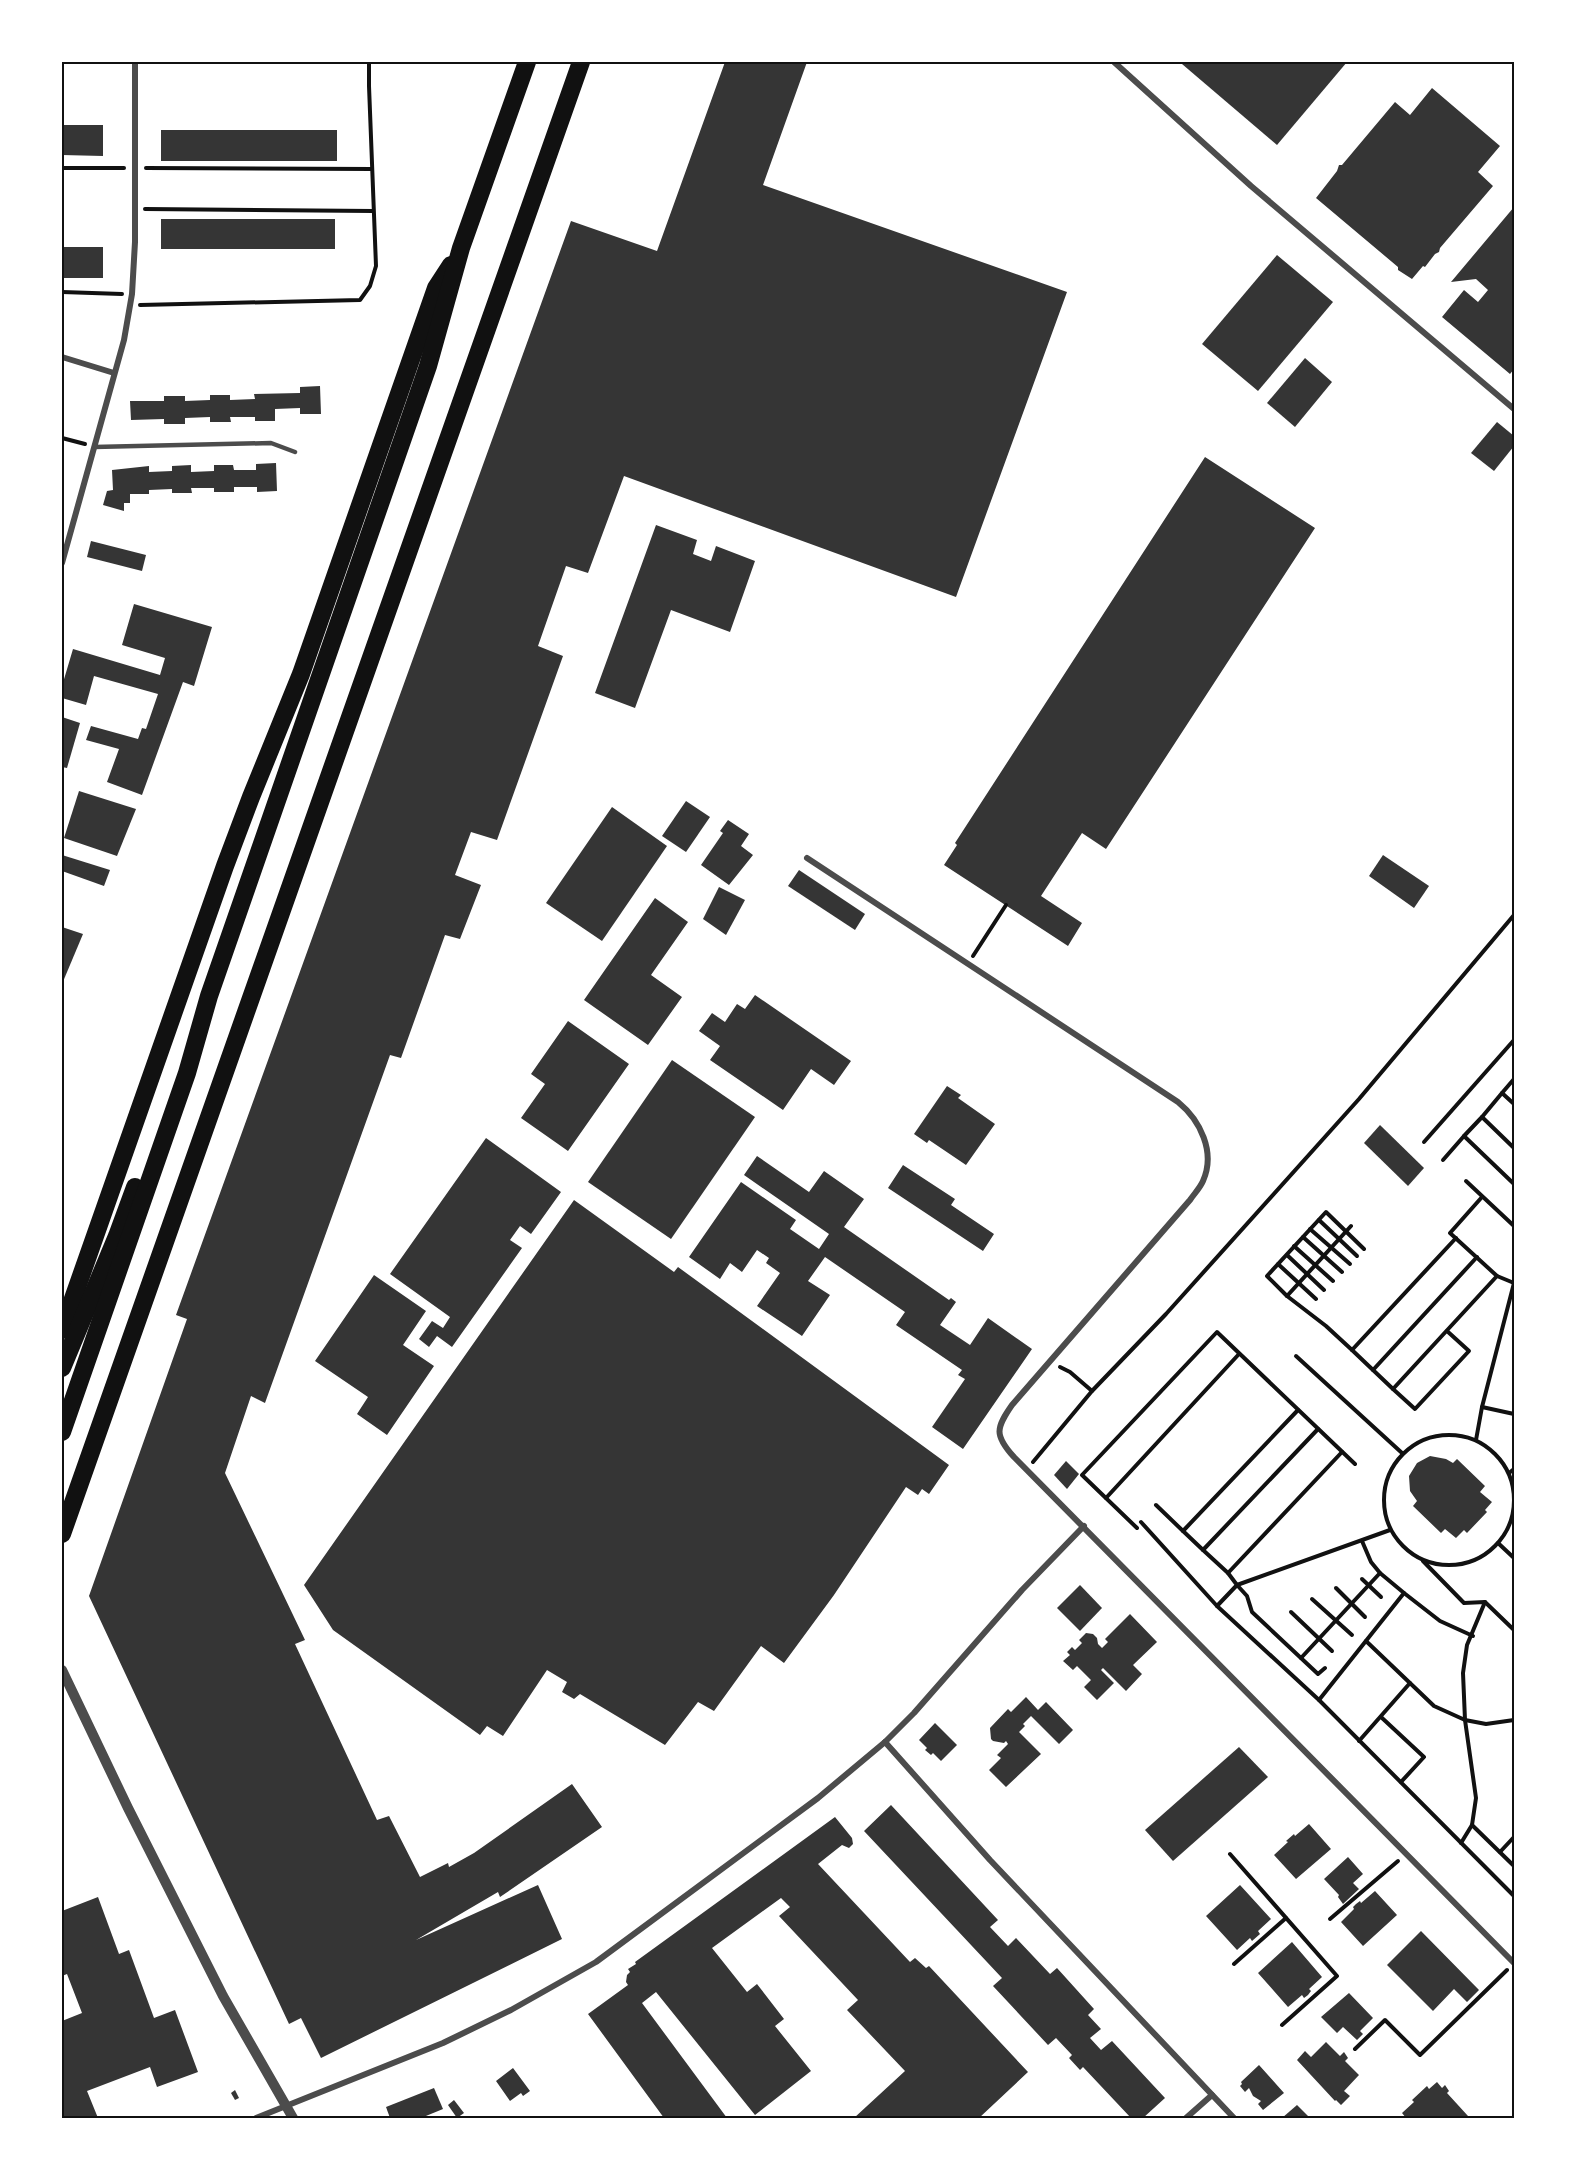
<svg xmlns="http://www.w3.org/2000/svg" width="1576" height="2180" font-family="Overpass,sans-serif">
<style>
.building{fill:#353535}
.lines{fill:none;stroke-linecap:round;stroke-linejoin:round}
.path{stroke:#111;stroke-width:4}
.service{stroke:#4c4c4c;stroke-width:4.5}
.minor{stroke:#4c4c4c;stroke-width:6}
.tertiary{stroke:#4c4c4c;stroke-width:10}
.motorway{stroke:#111;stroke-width:18}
.neatline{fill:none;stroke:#111;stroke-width:2}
</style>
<rect width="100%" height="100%" fill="#fff"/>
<!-- building -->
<g class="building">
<polygon points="725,62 807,62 763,185 1067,292 956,597 624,476 588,573 566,566 538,646 563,656 497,840 471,832 455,875 481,885 460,939 445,935 401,1058 390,1055 265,1403 251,1396 225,1473 305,1640 295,1644 377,1820 389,1816 420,1877 448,1863 449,1867 474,1853 572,1784 602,1827 500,1897 498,1892 416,1940 538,1885 562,1939 321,2058 301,2018 289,2024 89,1596 187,1319 176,1315 571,221 657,251"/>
<polygon points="1185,62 1347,62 1277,145 1182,64"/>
<polygon points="1432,88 1500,146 1478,172 1493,186 1440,248 1439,252 1435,254 1425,267 1423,266 1412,279 1398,270 1398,267 1316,198 1337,171 1339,165 1342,165 1395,102 1410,115"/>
<polygon points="62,125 103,125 103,156 62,155"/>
<rect x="161" y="130" width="176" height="31"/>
<polygon points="1514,207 1514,369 1510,374 1442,317 1464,290 1478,302 1488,290 1476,279 1451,282"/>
<rect x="161" y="219" width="174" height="30"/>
<rect x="62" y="247" width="41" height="31"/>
<polygon points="1277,255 1333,302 1258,391 1202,344"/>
<polygon points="1305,358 1332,382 1295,427 1267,403"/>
<polygon points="320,386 321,414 300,414 300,408 275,409 275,421 255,421 255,417 230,417 231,422 210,422 210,417 185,418 185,424 164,424 164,419 131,420 130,401 164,401 164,396 185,396 185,401 210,400 210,395 230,395 230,400 255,399 254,394 300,393 300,387"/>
<polygon points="1497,422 1514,436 1514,446 1494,471 1471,453"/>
<polygon points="1205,457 1315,528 1106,849 1082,833 1041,896 1082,923 1068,946 944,865 957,845 955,843"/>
<polygon points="276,463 277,491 257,492 257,487 234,487 234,492 214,492 214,488 191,488 192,493 172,493 172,489 149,490 149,494 130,494 130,503 124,503 124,511 103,505 107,491 113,490 112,470 149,466 149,472 172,471 172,466 191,465 191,472 214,471 214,465 233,465 234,470 256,470 256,464"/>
<polygon points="656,525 697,540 693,554 711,561 716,546 755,561 730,632 671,610 635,708 595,693"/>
<polygon points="91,541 146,555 142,571 87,557"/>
<polygon points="134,604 212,627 194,686 183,682 142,795 107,782 119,749 86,740 91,726 138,739 142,728 146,729 158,694 94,676 86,705 62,698 62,686 73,649 160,675 165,658 122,645"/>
<polygon points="62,717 80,723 67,768 62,767"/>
<polygon points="79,791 136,809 117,856 64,838"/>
<polygon points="686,801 710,817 686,852 662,836"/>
<polygon points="612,807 667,846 602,941 546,903"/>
<polygon points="728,820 749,834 741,846 753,855 729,885 701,865 723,833 720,831"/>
<polygon points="62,855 110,870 104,886 62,871"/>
<polygon points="1383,855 1429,886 1414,908 1369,876"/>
<polygon points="799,870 865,914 855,930 788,886"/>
<polygon points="719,887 745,900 726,935 703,919"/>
<polygon points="655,898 688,922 651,975 682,997 648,1045 584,1000"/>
<polygon points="62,927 83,934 62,984"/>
<polygon points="755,995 851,1061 834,1085 811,1069 783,1110 710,1060 720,1046 699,1031 712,1013 725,1022 737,1004 745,1009"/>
<polygon points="568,1021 629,1064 568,1151 521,1118 545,1084 531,1074"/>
<polygon points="672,1060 755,1117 671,1239 588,1182"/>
<polygon points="947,1086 961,1095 958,1098 995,1124 966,1165 929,1140 927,1143 914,1134"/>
<polygon points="1380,1125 1424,1168 1408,1186 1364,1143"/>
<polygon points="486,1138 561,1192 531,1234 520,1226 510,1240 522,1248 452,1347 437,1336 429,1347 419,1339 432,1321 443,1328 450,1317 390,1274"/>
<polygon points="757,1156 809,1192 824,1171 864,1199 844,1227 949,1300 951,1298 956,1302 940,1325 970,1345 988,1318 1032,1349 963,1449 932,1427 965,1379 958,1375 962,1370 896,1325 905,1312 825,1257 808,1281 830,1295 802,1336 757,1306 780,1273 766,1263 769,1258 757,1250 742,1272 730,1263 720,1279 689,1257 741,1182 796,1220 790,1229 819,1249 829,1234 744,1175"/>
<polygon points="903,1165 955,1199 951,1205 994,1234 983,1251 888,1188"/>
<polygon points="574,1200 674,1272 678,1267 949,1465 929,1494 922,1489 918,1495 906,1487 834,1595 784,1663 761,1646 714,1711 698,1702 665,1745 580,1694 574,1699 562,1692 567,1682 547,1670 503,1736 487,1726 480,1735 333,1630 304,1585"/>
<polygon points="374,1275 426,1311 403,1345 434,1366 387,1435 357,1414 368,1397 315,1361"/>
<polygon points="1430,1456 1446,1459 1453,1463 1457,1459 1485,1486 1480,1492 1492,1502 1485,1510 1487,1512 1467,1533 1464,1530 1456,1538 1445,1529 1441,1533 1413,1506 1417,1501 1410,1491 1409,1476 1417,1463"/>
<polygon points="1066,1461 1079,1474 1067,1489 1054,1475"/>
<polygon points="1080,1585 1102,1608 1080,1631 1057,1608"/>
<polygon points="1130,1614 1157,1642 1133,1665 1142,1674 1126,1691 1103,1668 1101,1670 1114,1683 1097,1700 1084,1687 1091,1680 1077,1666 1073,1670 1063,1661 1070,1655 1067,1652 1072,1647 1075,1650 1082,1643 1079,1640 1086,1633 1093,1634 1097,1638 1098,1644 1102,1648 1108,1642 1105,1639"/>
<polygon points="1026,1697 1038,1710 1046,1702 1073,1730 1059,1744 1031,1716 1023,1724 1025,1726 1019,1732 1041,1754 1006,1787 989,1770 1001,1758 997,1755 1008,1744 1006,1741 1004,1743 993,1741 991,1739 990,1728 1008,1709 1011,1712"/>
<polygon points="935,1723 957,1745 941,1761 933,1753 931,1755 925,1750 927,1748 919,1740"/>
<polygon points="1239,1747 1268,1777 1173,1861 1145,1830"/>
<polygon points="891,1805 998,1920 990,1927 1008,1946 1016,1938 1050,1974 1057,1968 1094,2009 1088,2015 1101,2029 1090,2038 1101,2050 1112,2041 1165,2098 1143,2118 1131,2118 1083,2067 1080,2070 1069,2058 1072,2055 1056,2038 1048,2045 993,1986 1002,1978 864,1831"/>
<polygon points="835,1817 852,1838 853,1844 849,1848 842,1845 818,1864 910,1962 915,1958 926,1968 929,1966 1028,2072 979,2118 854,2118 905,2071 847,2010 858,2000 779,1916 790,1907 781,1898 712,1948 747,1992 757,1984 784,2019 775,2026 811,2071 755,2115 656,1992 642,2003 727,2118 664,2118 588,2014 628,1985 626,1982 627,1975 630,1972 628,1969 636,1964 635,1962"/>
<polygon points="1309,1824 1331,1849 1296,1879 1274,1855 1288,1842 1286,1841 1294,1834 1295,1836"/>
<polygon points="1348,1857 1363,1874 1353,1883 1359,1889 1343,1904 1338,1897 1339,1895 1324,1879"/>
<polygon points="1240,1885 1271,1919 1258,1931 1260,1934 1252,1941 1250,1938 1237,1950 1206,1916"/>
<polygon points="1375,1891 1397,1915 1363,1946 1341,1922 1354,1909 1353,1907 1356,1904 1360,1901 1361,1903"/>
<polygon points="98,1897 119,1954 129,1950 154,2018 175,2010 198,2072 157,2087 150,2067 87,2091 98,2118 62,2118 62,2021 82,2013 67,1974 62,1976 62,1911"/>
<polygon points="1421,1931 1479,1990 1467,2002 1454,1989 1433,2011 1387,1965"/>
<polygon points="1292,1942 1322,1977 1309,1989 1311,1991 1308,1995 1304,1998 1302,1995 1288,2007 1258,1973"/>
<polygon points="1349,1993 1373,2018 1360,2031 1363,2034 1357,2040 1343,2027 1337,2033 1321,2017"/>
<polygon points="1326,2042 1340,2056 1344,2052 1348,2058 1345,2061 1359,2075 1344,2091 1350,2096 1341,2105 1336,2100 1335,2101 1297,2060 1305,2051 1311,2057"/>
<polygon points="1259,2065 1284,2093 1263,2110 1258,2104 1261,2101 1253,2096 1249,2088 1245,2092 1240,2086 1242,2084 1241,2082"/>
<polygon points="513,2068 530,2091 523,2096 521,2093 510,2101 496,2081"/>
<polygon points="1437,2082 1442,2088 1445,2085 1449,2091 1447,2093 1468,2116 1465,2118 1406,2118 1402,2113 1414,2102 1412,2100 1427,2086 1429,2089"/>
<polygon points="434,2088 443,2109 421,2118 390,2118 386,2107"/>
<polygon points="235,2090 239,2098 235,2100 231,2093"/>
<polygon points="454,2100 464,2113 457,2118 448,2105"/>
<polygon points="1297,2105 1310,2118 1282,2118"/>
</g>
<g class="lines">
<!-- path -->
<g class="path">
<polyline points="62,168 124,168"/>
<polyline points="146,168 372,169"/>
<polyline points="145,209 373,211"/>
<polyline points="62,292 122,294"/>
<polyline points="140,305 360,300 370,286 376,266 369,86 369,62"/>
<polyline points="62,438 85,444"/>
<polyline points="973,956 1006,905"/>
<polyline points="1502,1093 1514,1079"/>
<polyline points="1482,1117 1502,1093 1514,1104"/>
<polyline points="1464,1136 1482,1117 1514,1148"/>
<polyline points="1424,1142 1514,1040"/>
<polyline points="1443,1160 1464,1136 1514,1184"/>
<polyline points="1466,1181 1514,1226"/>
<polyline points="1482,1197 1450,1233 1497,1276 1514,1283"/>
<polyline points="1319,1220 1357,1256"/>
<polyline points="1351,1226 1287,1296 1326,1326 1352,1350 1456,1238"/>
<polyline points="1310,1229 1350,1264"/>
<polyline points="1303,1237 1342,1272"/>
<polyline points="1294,1246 1333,1281"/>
<polyline points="1287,1255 1324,1290"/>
<polyline points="1278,1264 1316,1299"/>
<polyline points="1287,1296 1267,1276 1326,1212 1364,1249"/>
<polyline points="1352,1350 1373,1370 1477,1257"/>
<polyline points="1296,1356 1402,1453"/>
<polyline points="1060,1367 1070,1372 1092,1391"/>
<polyline points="1373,1370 1393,1389 1497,1276"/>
<polyline points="1393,1389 1415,1409 1469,1351 1447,1331"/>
<polyline points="1482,1407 1514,1414"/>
<circle cx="1449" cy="1500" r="65"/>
<polyline points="1476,1440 1482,1407 1514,1283"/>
<polyline points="1033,1462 1092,1391 1166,1314 1359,1099 1514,915"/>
<polyline points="1509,1473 1514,1469"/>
<polyline points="1106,1498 1239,1354"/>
<polyline points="1156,1505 1183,1531 1298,1410"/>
<polyline points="1141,1522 1217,1606 1319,1700 1514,1896"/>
<polyline points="1137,1528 1082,1475 1217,1332 1355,1464"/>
<polyline points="1183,1531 1203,1550 1318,1429"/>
<polyline points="1498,1543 1514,1558"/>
<polyline points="1203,1550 1228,1573 1342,1452"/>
<polyline points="1423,1561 1464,1603 1485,1602 1467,1645 1463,1673 1465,1720 1476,1798 1472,1825 1461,1843"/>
<polyline points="1362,1579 1381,1597"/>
<polyline points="1336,1588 1365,1617"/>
<polyline points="1404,1593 1440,1621 1473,1636"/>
<polyline points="1312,1599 1352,1635"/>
<polyline points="1485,1602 1514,1630"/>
<polyline points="1217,1606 1237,1585 1228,1573"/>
<polyline points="1291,1612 1332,1651"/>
<polyline points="1366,1641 1434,1706 1465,1720 1486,1724 1514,1720"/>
<polyline points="1301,1658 1380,1573 1371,1562 1362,1541"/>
<polyline points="1325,1668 1318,1674 1252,1612 1247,1596 1237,1585 1390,1530"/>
<polyline points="1319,1700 1404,1593 1380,1573"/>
<polyline points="1381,1717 1424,1757 1401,1782"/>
<polyline points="1359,1741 1410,1683"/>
<polyline points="1472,1825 1514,1866"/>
<polyline points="1500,1852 1514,1837"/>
<polyline points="1230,1854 1337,1976 1282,2025"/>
<polyline points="1330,1919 1398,1861"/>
<polyline points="1234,1964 1286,1918"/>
<polyline points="1355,2049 1385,2020 1420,2055 1507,1970"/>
</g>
<!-- service -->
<polyline class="service" points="94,447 271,443 295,452"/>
<!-- minor -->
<g class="minor">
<polyline points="1114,62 1251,186 1514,409"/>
<polyline points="62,357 114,373"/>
<polyline points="62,563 124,340 132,294 135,242 135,62"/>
<path d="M807 858 1178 1102C1200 1120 1216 1152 1203 1181 1200 1188 1194 1194 1190 1200L1012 1405C996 1428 994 1435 1014 1457L1514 1963"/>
<polyline points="885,1742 990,1860 1234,2118"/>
<polyline points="256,2118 443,2043 511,2010 596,1962 818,1798 885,1742 914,1713 1022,1590 1084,1526"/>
<polyline points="1186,2118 1212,2095"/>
</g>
<!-- tertiary -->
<polyline class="tertiary" points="62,1670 128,1808 223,1996 293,2118"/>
<!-- motorway -->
<g class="motorway">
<polyline points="62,1330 225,866 251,797 301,674 436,288 451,265"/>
<polyline points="62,1368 117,1236 135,1187"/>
<polyline points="62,1432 187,1073 209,996 428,366 461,248 527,62"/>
<polyline points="62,1534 581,62"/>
</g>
</g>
<!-- border -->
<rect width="1576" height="2180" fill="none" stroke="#ffffff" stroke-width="126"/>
<rect x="63" y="63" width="1450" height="2054" class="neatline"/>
</svg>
